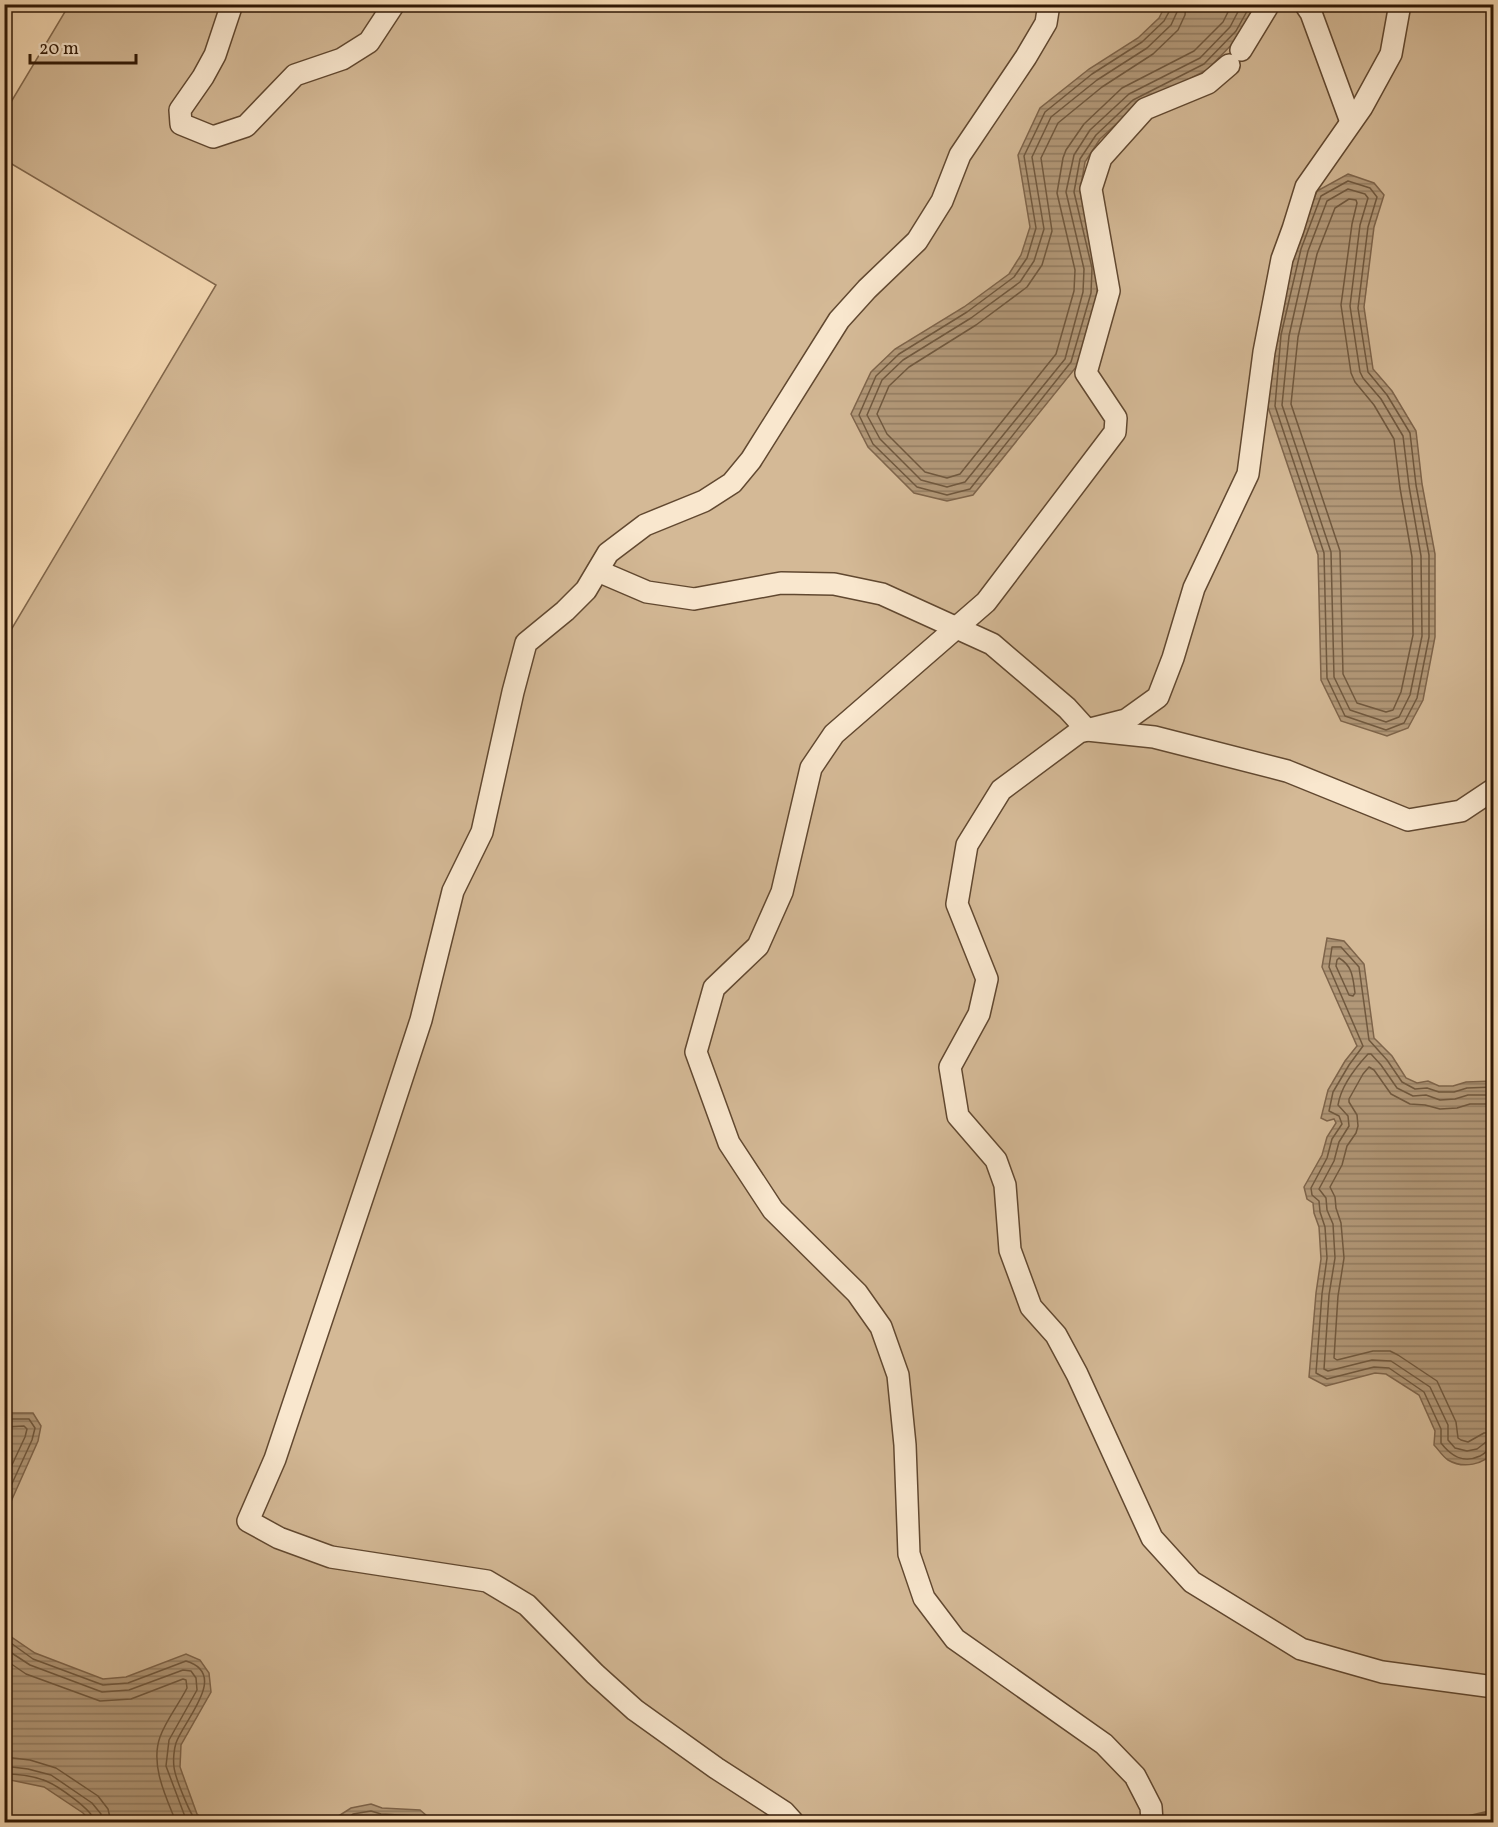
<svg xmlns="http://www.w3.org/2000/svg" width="1498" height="1827" font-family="Vollkorn,serif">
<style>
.green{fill:#d4b996;stroke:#82684d;stroke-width:1.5}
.water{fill:url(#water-rules);stroke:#7e644a;stroke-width:1.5}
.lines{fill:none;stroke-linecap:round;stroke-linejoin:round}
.shore{stroke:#70583e;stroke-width:1.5}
.stream{stroke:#7e644a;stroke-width:10}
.lane-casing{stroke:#614830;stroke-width:24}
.lane{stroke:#f9e7ce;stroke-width:21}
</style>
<defs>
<pattern id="water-rules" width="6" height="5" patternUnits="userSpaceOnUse" patternTransform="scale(1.5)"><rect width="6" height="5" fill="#b29878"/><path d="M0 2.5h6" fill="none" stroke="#917b60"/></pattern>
</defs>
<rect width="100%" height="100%" fill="#f6dab4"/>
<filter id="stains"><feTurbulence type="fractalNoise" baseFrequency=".00333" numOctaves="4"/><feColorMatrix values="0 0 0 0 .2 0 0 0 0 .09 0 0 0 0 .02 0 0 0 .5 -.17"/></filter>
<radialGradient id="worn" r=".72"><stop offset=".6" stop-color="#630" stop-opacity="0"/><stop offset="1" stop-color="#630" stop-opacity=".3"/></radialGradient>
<!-- green -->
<polygon class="green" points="69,5 1493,5 1493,1822 5,1822 5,640 216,285 5,160 5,112"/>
<!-- water -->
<g class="water">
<polygon points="1163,5 1258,5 1242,34 1207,70 1137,105 1100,139 1085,162 1080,191 1098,268 1097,294 1077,366 973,495 947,501 914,493 868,447 851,414 871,372 895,349 964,307 1009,274 1021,255 1030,227 1018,155 1040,108 1089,69 1138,38 1159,18 1164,8"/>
<polygon points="1348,174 1374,183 1384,195 1374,227 1364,307 1373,369 1392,391 1416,431 1422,484 1435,554 1435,637 1423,700 1408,728 1387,736 1341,721 1321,680 1318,555 1268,407 1275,334 1295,247 1317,191"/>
<path d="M1327 938 1344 941 1364 964 1374 1038 1392 1056 1406 1078 1417 1083 1428 1081 1439 1086H1453L1466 1082 1493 1081 1494 1451C1484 1465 1463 1469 1448 1460 1443 1457 1438 1449 1434 1445L1435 1431 1419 1395 1386 1374 1375 1373 1326 1386 1309 1377 1316 1293 1321 1259 1319 1227 1314 1213 1313 1203 1307 1199 1304 1187 1322 1155 1327 1137 1336 1123 1334 1119 1327 1121 1321 1118 1328 1090 1345 1061 1357 1046 1322 967Z"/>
<polygon points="5,1413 33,1413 41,1426 38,1441 5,1515"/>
<polygon points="5,1627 10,1636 35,1653 103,1679 126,1677 186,1654 200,1660 209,1673 211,1692 181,1745 180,1767 197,1814 206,1822 91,1822 83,1813 44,1787 5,1779"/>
<polygon points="371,1804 382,1808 420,1810 434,1822 329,1822 351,1808"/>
</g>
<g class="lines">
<!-- shore -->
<g class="shore">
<polyline points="1169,4 1170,10 1164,21 1142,42 1092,74 1045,112 1024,156 1036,228 1027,258 1014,277 967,312 899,354 876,376 859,415 873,444 917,487 947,495 970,489 1071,362 1091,293 1092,268 1074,192 1080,159 1096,135 1133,100 1204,64 1236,31 1251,4"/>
<polyline points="1177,4 1177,12 1171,25 1147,48 1097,80 1051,117 1032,157 1044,229 1034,261 1020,282 971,318 903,360 882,380 867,415 880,439 921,480 947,487 965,482 1065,359 1083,292 1084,269 1066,192 1074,155 1090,130 1129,94 1200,58 1230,27 1242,4"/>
<polyline points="1186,4 1185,15 1178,30 1153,54 1102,87 1058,123 1041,158 1052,231 1042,265 1027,287 976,325 909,367 889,386 877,414 887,434 925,472 947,478 960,474 1056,354 1074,291 1075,270 1057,193 1063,158 1066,150 1084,124 1122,88 1194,51 1223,22 1232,4"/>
<polygon points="1348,181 1370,188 1377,197 1368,227 1358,308 1368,372 1387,395 1410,433 1416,485 1429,555 1429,637 1417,698 1404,723 1386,730 1345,716 1327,678 1324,553 1275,406 1281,335 1301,249 1321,196"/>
<polygon points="1348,189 1365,194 1368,198 1360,225 1350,306 1360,372 1363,378 1381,399 1403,436 1409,486 1421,556 1422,636 1410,695 1399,717 1386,722 1350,710 1334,677 1331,552 1282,405 1289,336 1308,251 1327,201"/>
<polygon points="1349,199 1356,200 1357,203 1352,224 1341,305 1351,373 1355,382 1374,405 1394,439 1400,488 1412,557 1413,635 1401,692 1393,710 1386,712 1357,703 1343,674 1340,551 1291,404 1298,337 1317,254 1335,208"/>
<path d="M1339 958C1353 966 1353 979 1355 993L1353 996 1349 995 1336 966 1337 960Z"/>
<path d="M1494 1087 1467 1088 1454 1092H1439L1427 1088 1415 1089 1402 1082 1387 1060 1369 1040 1359 967 1341 947H1332L1329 967 1363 1046 1349 1065 1333 1092 1329 1111 1339 1116 1342 1124 1332 1139 1327 1158 1311 1188 1312 1195 1319 1201 1320 1212 1325 1227 1327 1258 1322 1294 1316 1373 1327 1379 1374 1367 1389 1368 1424 1392 1441 1429V1443C1451 1456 1463 1464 1480 1456 1486 1453 1487 1449 1494 1449"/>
<path d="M1494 1095H1468L1455 1099 1440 1100 1426 1095 1413 1096 1397 1088 1381 1065 1371 1054H1368C1355 1068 1341 1086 1338 1105L1348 1116 1349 1126 1339 1142 1334 1161 1319 1189 1326 1198 1327 1210 1333 1224 1335 1258 1329 1295 1324 1369 1328 1371 1372 1360 1391 1361 1430 1387 1448 1425V1440L1455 1448 1467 1451 1477 1449 1486 1442 1494 1441"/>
<polyline points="1494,1104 1470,1104 1457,1108 1440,1109 1425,1105 1410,1104 1391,1094 1374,1070 1369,1067 1363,1074 1349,1099 1349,1102 1357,1115 1358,1126 1356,1133 1347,1146 1342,1165 1330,1187 1335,1197 1336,1208 1341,1223 1344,1258 1338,1296 1334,1358 1337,1360 1373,1351 1390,1351 1398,1355 1437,1381 1456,1422 1458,1438 1461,1440 1468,1442 1484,1433 1494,1432"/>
<polyline points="4,1419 29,1419 35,1428 32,1440 4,1501"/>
<polyline points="4,1427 24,1426 27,1429 25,1437 4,1482"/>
<path d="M4 1638 33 1659 103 1685 128 1683 186 1661C230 1674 183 1721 176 1743 174 1749 173 1760 174 1767 175 1777 190 1815 197 1822"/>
<polyline points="4,1648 30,1665 102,1692 129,1690 183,1670 191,1671 196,1678 197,1690 169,1740 166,1766 187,1822"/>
<path d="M4 1659 26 1674 100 1701 131 1699 183 1679 186 1680 187 1688C179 1704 166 1720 160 1737 150 1765 166 1797 176 1822"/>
<polyline points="4,1757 30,1760 56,1768 98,1796 108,1809 111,1822"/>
<polyline points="4,1766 28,1769 51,1775 92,1803 101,1814 102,1822"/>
<path d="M4 1774C18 1774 34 1776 46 1781 58 1786 93 1810 95 1822"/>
<polyline points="341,1822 353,1814 371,1811 381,1814 418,1816 425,1822"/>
</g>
<!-- stream -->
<polyline class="stream" points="1460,1822 1494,1814"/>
<defs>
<g id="lane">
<polyline points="232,4 215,55 203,77 180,110 181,124 213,137 246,126 295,75 342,59 369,42 394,4"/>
<polyline points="1305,4 1311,13 1351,122"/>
<polyline points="1400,4 1391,54 1362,107 1306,187 1293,229 1282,259 1264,352 1248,474 1194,588 1173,658 1158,697 1126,720 1079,732 1001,790 967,845 957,904 987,979 979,1014 950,1067 958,1116 996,1160 1005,1185 1010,1250 1031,1307 1056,1335 1077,1374 1152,1538 1192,1582 1301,1649 1382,1672 1494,1687"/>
<polyline points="1241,50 1269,4"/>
<polyline points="598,571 647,592 694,599 781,583 834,584 882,594 992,644 1067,708 1087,730 1154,737 1287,771 1408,820 1461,811 1494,789"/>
<polyline points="793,1822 784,1812 716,1768 635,1710 595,1674 527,1605 487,1581 331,1557 279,1538 248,1521 275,1459 384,1133 421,1020 453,891 482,832 513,692 526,643 565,611 586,590 608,553 645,525 704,501 732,483 751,460 839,320 867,289 917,241 942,201 960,155 1026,57 1046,23 1049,4"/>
<polyline points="1152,1822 1151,1807 1135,1776 1104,1744 955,1639 924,1598 909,1554 905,1445 898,1375 881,1327 857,1293 773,1210 729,1143 696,1052 714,988 758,946 782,892 811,768 834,734 986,602 1115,432 1116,418 1086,373 1109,291 1091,189 1101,158 1145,109 1208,83 1229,65"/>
</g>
</defs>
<!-- lane casing -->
<use href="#lane" class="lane-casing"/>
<!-- lane -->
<use href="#lane" class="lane"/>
</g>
<!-- margin -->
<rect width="1498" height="1827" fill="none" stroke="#f6dab4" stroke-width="24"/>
<rect x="6" y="6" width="1486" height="1815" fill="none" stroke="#2f1704" stroke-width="3"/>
<rect x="12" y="12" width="1474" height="1803" fill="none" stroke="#2f1704" stroke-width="1.5"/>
<!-- scale -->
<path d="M30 54v9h106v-9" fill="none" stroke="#2f1704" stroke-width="3"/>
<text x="39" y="54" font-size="18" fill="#2f1704" stroke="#f9e7ce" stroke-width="4.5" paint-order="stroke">20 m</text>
<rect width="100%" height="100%" filter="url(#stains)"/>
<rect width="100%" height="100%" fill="url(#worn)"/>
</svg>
